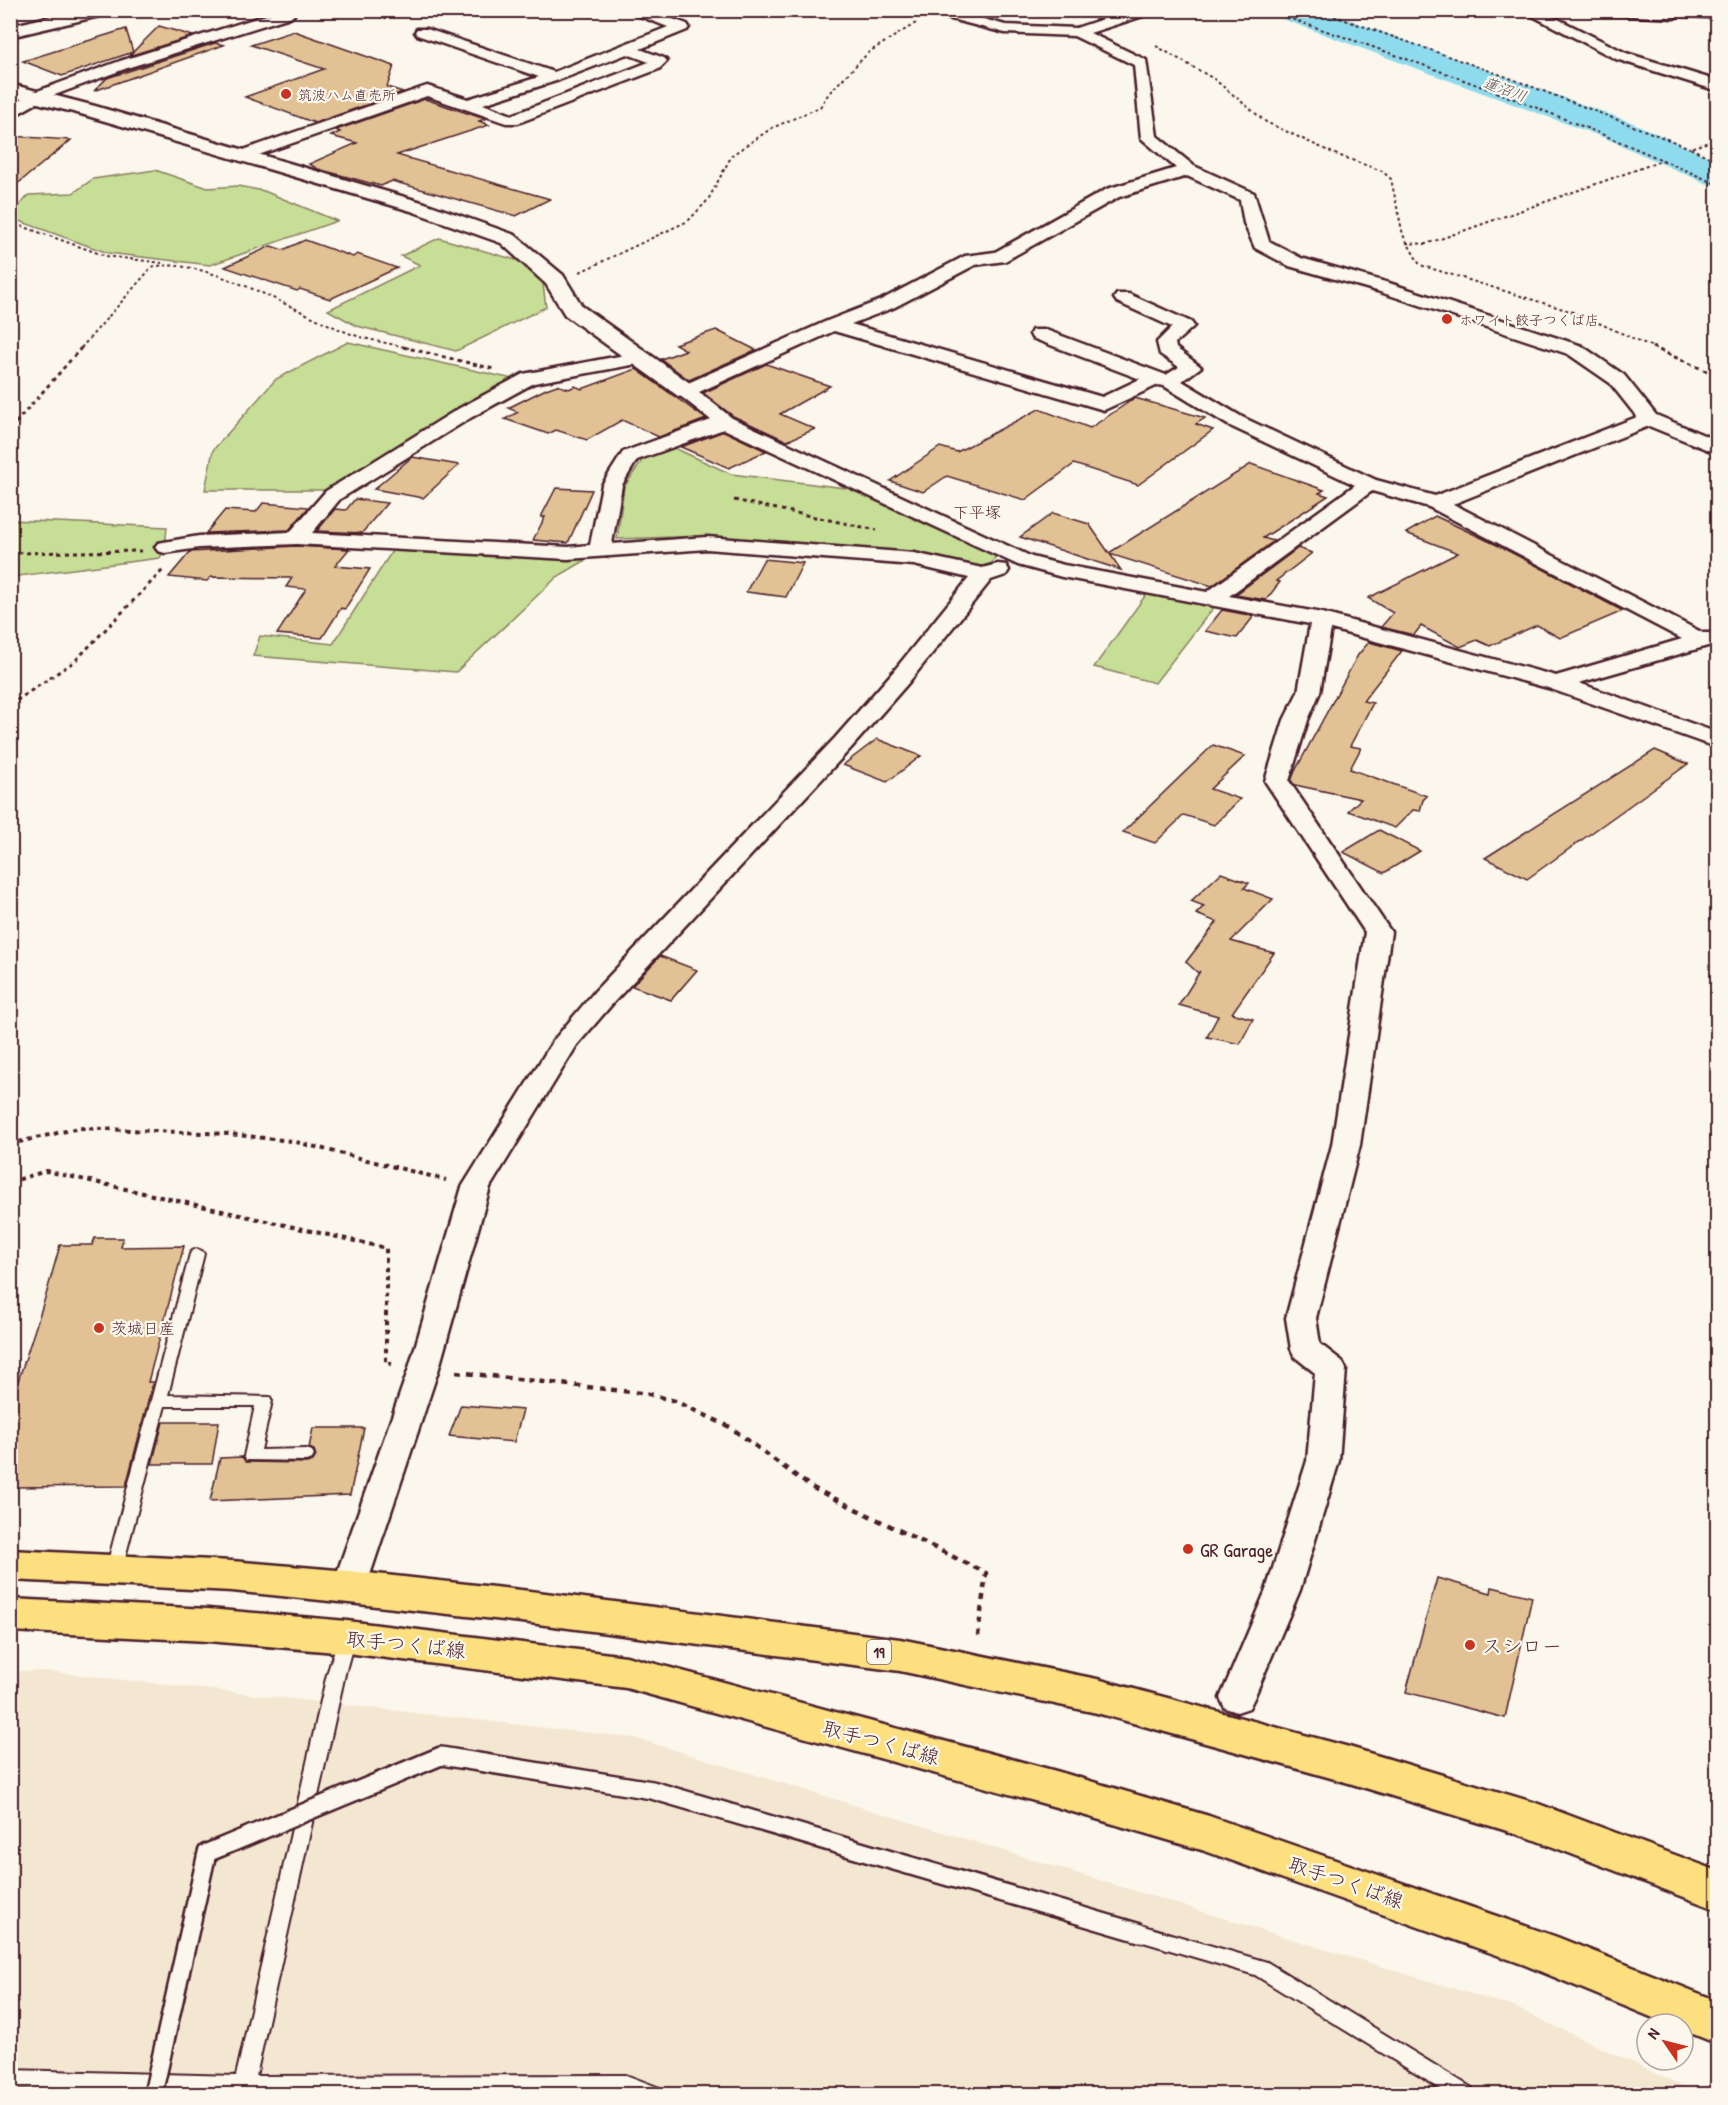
<svg xmlns="http://www.w3.org/2000/svg" width="1728" height="2105" font-family="'Patrick Hand','Klee One',sans-serif">
<style>
.built{fill:#f4e7d2}
.green{fill:#c6de95;stroke:#887e60;stroke-width:1.5}
.lines{fill:none;stroke-linecap:round;stroke-linejoin:round}
.river{fill:#8ddbed;fill-rule:evenodd}
.building{fill:#e2c194;stroke:#4a1f2b;stroke-width:1.5}
.service-casing{stroke:#4a1f2b;stroke-width:4}
.minor-casing{stroke:#4a1f2b;stroke-width:5}
.tertiary-casing{stroke:#4a1f2b;stroke-width:5}
.primary-casing{stroke:#4a1f2b;stroke-width:5}
.path-far3{stroke:#4a1f2b;stroke-width:2;stroke-dasharray:3 3;stroke-linecap:butt}
.path-far2{stroke:#4a1f2b;stroke-width:3;stroke-dasharray:4 4;stroke-linecap:butt}
.path-far1{stroke:#4a1f2b;stroke-width:4;stroke-dasharray:4.5 4.5;stroke-linecap:butt}
.path{stroke:#4a1f2b;stroke-width:4.5;stroke-dasharray:6 6;stroke-linecap:butt}
.service{fill:#fbf7ec;fill-rule:evenodd}
.minor{fill:#fbf7ec;fill-rule:evenodd}
.tertiary{fill:#fbf7ec;fill-rule:evenodd}
.primary{fill:#fce080;fill-rule:evenodd}
.service-bridge-casing{stroke:#4a1f2b;stroke-width:22;stroke-linecap:butt}
.service-bridge{stroke:#fbf7ec;stroke-width:17}
.poi-dot{fill:#c8321e;stroke:#fbf7ec;stroke-width:2}
.labels{text-anchor:middle;dominant-baseline:central;stroke-width:4.5;stroke-linejoin:round;paint-order:stroke}
.far-poi-label{font-size:14px;fill:#4a1f2b;stroke:#fbf7ec;text-anchor:start}
.far-water-label{font-size:15px;font-style:italic;fill:#5b4e5c;stroke:#fbf7ec}
.shield{fill:#fbf7ec;stroke:#7f6065;stroke-width:1.5}
.shield-label{font-size:15px;font-weight:bold;fill:#4a1f2b}
.far-quarter-label{font-size:16px;fill:#4a1f2b;stroke:#fbf7ec}
.poi-label{font-size:16px;fill:#4a1f2b;stroke:#fbf7ec;text-anchor:start}
.near-poi-label{font-size:20px;fill:#4a1f2b;stroke:#fbf7ec;text-anchor:start}
.near-street-label{font-size:20px;fill:#4a1f2b;stroke:#fbf7ec}
</style>
<rect width="100%" height="100%" fill="#fbf7ec"/>
<filter id="ink" filterUnits="userSpaceOnUse"><feTurbulence type="fractalNoise" baseFrequency=".0167" numOctaves="2"/><feDisplacementMap in="SourceGraphic" scale="12" xChannelSelector="R" yChannelSelector="G"/><feConvolveMatrix kernelMatrix="1 2 1 2 8 2 1 2 1" color-interpolation-filters="sRGB"/></filter>
<g filter="url(#ink)">
<!-- built -->
<polygon class="built" points="10,1671 46,1671 635,1738 1514,2007 1700,2094 11,2094"/>
<!-- green -->
<g class="green">
<polygon points="155,170 208,188 238,186 264,191 337,221 210,265 108,253 11,218 11,214 29,195 73,193 93,179"/>
<polygon points="439,238 523,262 542,277 546,307 456,351 357,326 328,310 420,265 401,256"/>
<polygon points="348,342 513,379 324,490 205,490 213,450 276,379"/>
<polygon points="670,446 731,474 854,489 997,553 992,563 977,568 912,553 704,536 617,539 624,487 645,456"/>
<polygon points="11,520 167,527 165,547 160,558 11,577"/>
<polygon points="394,548 587,556 586,560 557,577 456,672 253,656 260,636 333,644"/>
<polygon points="1147,593 1214,607 1155,683 1094,667"/>
</g>
<g class="lines">
<!-- river -->
<polygon class="river" points="1273,10 1322,10 1631,122 1718,161 1718,186 1705,183 1605,138 1277,17"/>
</g>
<!-- building -->
<g class="building">
<polygon points="159,26 193,36 129,56"/>
<polygon points="126,29 133,52 62,76 23,61"/>
<polygon points="294,31 394,66 387,87 403,92 315,123 245,97 324,69 251,45"/>
<polygon points="215,43 224,45 94,91 107,78"/>
<polygon points="425,99 485,119 479,121 489,125 397,155 550,199 516,216 392,181 381,186 318,169 309,164 357,143 331,136 340,132 336,130"/>
<polygon points="10,136 71,140 10,190"/>
<polygon points="305,240 353,257 357,254 397,268 330,299 300,289 297,291 225,267 271,246 283,250"/>
<polygon points="716,330 756,350 689,380 661,359 686,350 675,344"/>
<polygon points="766,364 830,386 780,414 815,429 787,441 733,416 703,393"/>
<polygon points="636,369 706,419 659,437 622,420 587,440 556,430 548,434 505,419 518,412 508,408 546,389 557,385 569,389 575,386 582,389"/>
<polygon points="1135,398 1205,418 1196,424 1213,430 1138,485 1074,464 1025,500 947,476 923,492 890,481 940,447 957,452 1039,409 1090,428"/>
<polygon points="724,431 766,451 729,468 681,447"/>
<polygon points="412,457 459,465 423,498 374,489"/>
<polygon points="1251,464 1324,490 1319,493 1328,496 1263,538 1274,541 1212,586 1110,554 1121,570 1020,537 1053,513 1089,524 1109,553"/>
<polygon points="556,488 592,490 568,543 533,540 545,517 541,517"/>
<polygon points="355,499 387,503 362,533 317,531 335,509 346,510"/>
<polygon points="263,503 309,507 289,530 206,533 225,510 256,512"/>
<polygon points="1435,516 1497,545 1623,611 1560,638 1537,625 1490,646 1477,640 1460,647 1421,626 1414,635 1381,627 1393,613 1368,598 1458,553 1406,533"/>
<polygon points="296,546 349,549 335,566 370,569 345,609 341,608 322,638 277,634 306,589 286,587 292,578 211,577 207,581 169,577 190,552"/>
<polygon points="1298,548 1312,553 1276,581 1280,582 1266,600 1235,595"/>
<polygon points="764,559 803,563 786,597 746,592"/>
<polygon points="1222,610 1254,616 1237,638 1205,631"/>
<polygon points="1369,642 1402,651 1363,701 1373,703 1350,746 1361,748 1350,769 1427,796 1423,800 1420,811 1413,810 1395,828 1348,811 1361,799 1295,785 1291,781 1295,771 1358,655"/>
<polygon points="877,739 921,756 887,782 843,765"/>
<polygon points="1213,745 1245,756 1210,789 1240,799 1214,825 1184,815 1155,843 1123,832"/>
<polygon points="1655,750 1688,764 1527,879 1485,858"/>
<polygon points="1379,830 1420,851 1384,873 1343,852"/>
<polygon points="1221,873 1249,883 1244,888 1273,899 1231,941 1274,953 1232,1013 1253,1019 1240,1044 1207,1037 1218,1016 1179,1005 1200,971 1198,973 1186,962 1217,922 1196,914 1204,906 1191,901"/>
<polygon points="660,956 697,970 671,1000 632,986"/>
<polygon points="95,1238 123,1238 121,1247 184,1246 148,1382 153,1382 126,1486 10,1487 10,1406 46,1295 60,1245 92,1245"/>
<polygon points="461,1405 523,1410 514,1442 449,1436"/>
<polygon points="163,1422 219,1422 212,1464 152,1464"/>
<polygon points="313,1428 364,1428 350,1495 210,1501 220,1458 242,1457 246,1462 307,1463 313,1461 316,1456 314,1450 309,1448"/>
<polygon points="1437,1578 1491,1593 1492,1587 1532,1597 1505,1718 1406,1692"/>
</g>
<g class="lines">
<defs>
<g id="service">
<polygon points="1696,10 1718,14 1718,18 1674,16 1670,14 1674,12 1697,13"/>
<polygon points="197,1249 202,1251 204,1254 168,1395 270,1397 272,1401 261,1450 306,1449 312,1451 314,1455 312,1459 306,1461 246,1460 244,1456 255,1406 165,1406 122,1569 120,1573 114,1575 108,1573 106,1569 190,1254 192,1251"/>
<polygon points="347,1630 353,1632 355,1637 345,1674 256,2076 626,2075 660,2088 663,2094 244,2094 10,2088 10,2070 236,2076 327,1674 339,1637 341,1632"/>
<polygon points="1140,1925 1267,1962 1472,2088 1475,2094 1449,2094 1255,1975 1133,1939 1131,1933 1133,1927"/>
</g>
<g id="minor">
<polygon points="275,10 294,10 295,13 293,16 130,67 44,99 10,118 10,106 32,93 120,61 276,12"/>
<path d="M624 10H647L687 24 689 27 687 30 640 49 664 58 667 61 659 69 518 123H506L427 96 247 159H235L233 156 235 153 421 88 427 86 468 99 539 77 417 35 415 32 417 29H427L554 72 668 27ZM627 54 649 62 512 115 483 104 559 80Z"/>
<path d="M926 10H952L1005 25 1076 28 1130 10H1154L1152 13 1090 33 1146 60 1157 136 1194 166 1254 193 1269 241 1301 258 1389 283 1582 346 1624 375 1656 415 1718 441V454L1649 426 1453 504 1703 633H1718V643L1579 683 1718 733V748L1548 688 1331 629 1320 692 1308 720 1289 781 1391 932 1360 1145 1316 1318 1320 1344 1342 1361 1346 1369 1339 1461 1300 1590 1254 1698 1249 1708 1237 1712 1225 1708 1220 1698 1266 1590 1307 1461 1315 1373 1295 1357 1291 1349 1286 1318 1332 1145 1365 932 1265 781 1284 720 1298 692 1310 624 1062 577 1018 565 724 429 637 460 622 485 612 544 707 537 914 553 982 568 998 564 1006 565 1009 570 1006 575 991 580 909 682 851 748 613 1003 577 1045 490 1187 439 1368 366 1587 361 1596 349 1600 337 1596 332 1587 409 1368 462 1187 553 1041 595 991 835 738 893 672 969 578 914 565 707 549 568 559 296 544 199 548 165 553 158 551 155 547 158 543 199 536 290 532 326 491 458 409 523 374 641 352 648 354 650 358 648 362 534 383 472 417 340 499 312 533 568 547 590 545 602 485 623 452 711 420 679 395 676 391 679 387 827 321 881 300 965 256 995 252 1107 189 1176 168 1141 138 1134 65 1074 36 1005 33 928 13ZM1187 176 1240 200 1244 223 1255 248 1289 266 1377 291 1568 354 1610 383 1637 417 1435 496 1376 480 1242 417 1182 381 1201 367 1176 348 1175 343 1194 326 1191 322 1129 294H1117L1114 298 1117 302 1172 327 1157 342 1160 354 1179 367 1166 375 1046 330H1032L1030 334 1032 338 1140 379 1102 397 851 324 893 308 975 265 1005 261 1119 197ZM834 331 1104 410 1158 385 1164 386 1228 425 1355 485 1207 592 1064 565 1032 557 732 418 699 392ZM1372 491 1429 507 1682 639 1556 676 1322 613 1229 596Z"/>
<polygon points="1521,10 1540,10 1626,53 1718,81 1718,91 1616,59"/>
<polygon points="1590,10 1678,10 1681,14 1674,18 1597,14"/>
</g>
<g id="tertiary">
<polygon points="77,10 111,10 108,14 10,37 10,26"/>
<polygon points="10,84 95,106 425,203 515,235 563,275 582,306 694,386 698,391 694,396 686,398 678,396 565,315 546,284 501,243 411,211 81,114 10,96"/>
</g>
<g id="primary">
<polygon points="10,1550 232,1561 349,1571 530,1591 900,1639 1097,1679 1349,1747 1536,1803 1718,1871 1718,1910 1527,1837 1349,1783 1097,1713 900,1671 530,1623 349,1603 232,1591 10,1580"/>
<polygon points="10,1599 208,1609 347,1621 626,1656 1056,1771 1209,1816 1557,1937 1718,2001 1718,2044 1683,2030 1683,2024 1668,2024 1525,1965 1205,1851 1056,1807 626,1688 347,1653 208,1641 10,1631"/>
</g>
</defs>
<!-- service casing -->
<use href="#service" class="service-casing"/>
<!-- minor casing -->
<use href="#minor" class="minor-casing"/>
<!-- tertiary casing -->
<use href="#tertiary" class="tertiary-casing"/>
<!-- primary casing -->
<use href="#primary" class="primary-casing"/>
<!-- path-far3 -->
<g class="path-far3">
<path d="M1264 10C1418 61 1570 117 1718 185"/>
<polyline points="1317,10 1507,77 1690,148"/>
<polyline points="1156,46 1214,79 1266,122 1335,154 1382,171 1391,179 1403,235 1420,265 1576,313 1655,348"/>
<polyline points="1718,139 1690,148 1718,161"/>
<polyline points="10,222 106,256 162,263"/>
<polyline points="1406,243 1426,244 1664,160"/>
<polyline points="580,272 688,221 708,200 732,155 772,128 820,107 829,93 869,52 916,23"/>
<path d="M81 348 152 267C203 255 298 313 346 332 366 340 388 343 409 348"/>
</g>
<!-- path-far2 -->
<g class="path-far2">
<polyline points="403,347 494,369"/>
<polyline points="1652,347 1718,376"/>
<polyline points="10,429 82,347"/>
<polyline points="734,500 877,530"/>
<polyline points="10,553 141,551"/>
<polyline points="10,705 75,661 163,570"/>
</g>
<!-- path-far1 -->
<g class="path-far1">
<polyline points="10,1144 79,1128 229,1134 292,1141 446,1180"/>
<polyline points="10,1182 46,1171 386,1248 386,1363 392,1364"/>
</g>
<!-- path -->
<polyline class="path" points="456,1372 649,1394 675,1401 730,1427 811,1487 986,1573 978,1636"/>
<!-- service -->
<use href="#service" class="service"/>
<!-- minor -->
<use href="#minor" class="minor"/>
<!-- tertiary -->
<use href="#tertiary" class="tertiary"/>
<!-- primary -->
<use href="#primary" class="primary"/>
<defs>
<polyline id="service-bridge" points="153,2094 207,1853 441,1756 652,1790 1140,1933"/>
</defs>
<!-- service-bridge casing -->
<use href="#service-bridge" class="service-bridge-casing"/>
<!-- service-bridge -->
<use href="#service-bridge" class="service-bridge"/>
</g>
</g>
<!-- markers -->
<g class="poi-dot">
<circle cx="286" cy="94" r="6"/>
<circle cx="1447" cy="319" r="6"/>
<circle cx="99" cy="1328" r="6"/>
<circle cx="1188" cy="1549" r="6"/>
<circle cx="1470" cy="1645" r="6"/>
</g>
<g class="labels">
<!-- far-poi labels -->
<g class="far-poi-label">
<text x="298" y="94">筑波ハム直売所</text>
<text x="1459" y="319">ホワイト餃子つくば店</text>
</g>
<!-- far-water labels -->
<g class="far-water-label">
<text transform="translate(1505 89) rotate(20)">蓮沼川</text>
</g>
<!-- shield labels -->
<rect class="shield" x="867" y="1640" width="24" height="24" rx="4.5"/>
<g class="shield-label">
<text x="879" y="1652">19</text>
</g>
<!-- far-quarter labels -->
<g class="far-quarter-label">
<text x="977" y="512">下平塚</text>
</g>
<!-- poi labels -->
<g class="poi-label">
<text x="111" y="1328">茨城日産</text>
</g>
<!-- near-poi labels -->
<g class="near-poi-label">
<text x="1200" y="1549">GR Garage</text>
<text x="1482" y="1645">スシロー</text>
</g>
<!-- near-street labels -->
<g class="near-street-label">
<text transform="translate(406 1644) rotate(6)">取手つくば線</text>
<text transform="translate(881 1742) rotate(15)">取手つくば線</text>
<text transform="translate(1346 1882) rotate(19)">取手つくば線</text>
</g>
</g>
<!-- margin -->
<rect width="1728" height="2105" fill="none" stroke="#fbf7ec" stroke-width="36"/>
<rect x="18" y="18" width="1692" height="2069" fill="none" stroke="#4a1f2b" stroke-width="2" filter="url(#ink)"/>
<!-- north arrow -->
<g transform="translate(1665 2042) rotate(305)"><circle r="28" fill="#fbf7ec" stroke="#b4a19f" stroke-width="1.5"/>
<path d="M0-4.5L10 22L0 15L-10 22Z" fill="#c8321e"/>
<text y="-9" font-size="16" font-weight="bold" text-anchor="middle" fill="#4a1f2b">N</text>
</g>
</svg>
